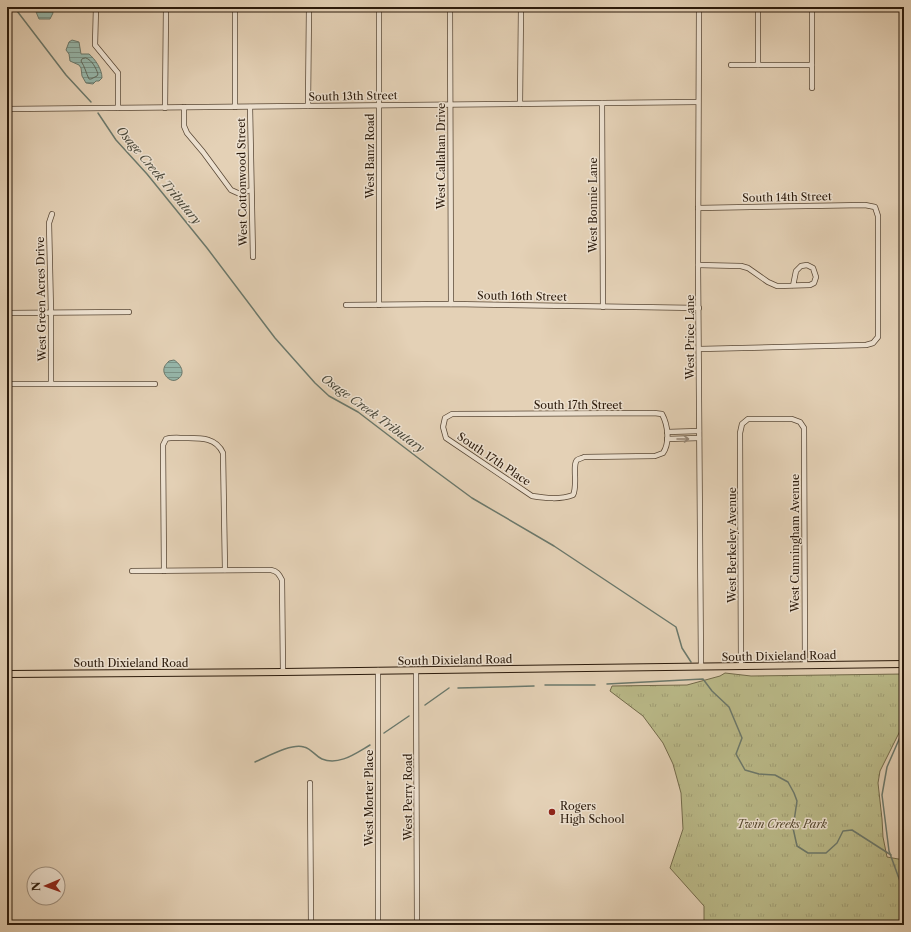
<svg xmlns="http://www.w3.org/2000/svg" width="911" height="932" font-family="'Libre Caslon Text',serif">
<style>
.grass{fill:url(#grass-tufts);stroke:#726a4a}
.water{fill:url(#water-rules);stroke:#6b786b}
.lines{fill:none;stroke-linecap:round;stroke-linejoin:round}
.shore{stroke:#60685b;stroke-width:1}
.stream{stroke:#6b786b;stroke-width:1.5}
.minor-casing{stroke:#594836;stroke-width:6}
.major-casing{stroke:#2b1a0b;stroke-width:8}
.minor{stroke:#ede1d0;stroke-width:4.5}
.major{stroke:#e4d1b6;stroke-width:6}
.oneway{stroke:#968777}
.poi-dot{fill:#8f2418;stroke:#ede1d0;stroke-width:1.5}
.labels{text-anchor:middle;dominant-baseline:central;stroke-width:3;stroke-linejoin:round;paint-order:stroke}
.street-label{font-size:11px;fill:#2b1a0b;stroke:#ede1d0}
.poi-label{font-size:11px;fill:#2b1a0b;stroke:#ede1d0;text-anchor:start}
.park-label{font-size:11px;font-style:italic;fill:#564a31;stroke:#ede1d0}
.water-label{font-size:12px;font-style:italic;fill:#4b493b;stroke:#ede1d0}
</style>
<defs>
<pattern id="grass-tufts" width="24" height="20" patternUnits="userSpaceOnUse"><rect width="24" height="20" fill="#baba89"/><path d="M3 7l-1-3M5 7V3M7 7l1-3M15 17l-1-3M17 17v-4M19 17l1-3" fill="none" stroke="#a09f75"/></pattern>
<pattern id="water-rules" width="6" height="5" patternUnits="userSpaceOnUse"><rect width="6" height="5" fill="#96b7ab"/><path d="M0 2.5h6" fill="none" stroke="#7b9489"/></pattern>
</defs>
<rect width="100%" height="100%" fill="#e4d1b6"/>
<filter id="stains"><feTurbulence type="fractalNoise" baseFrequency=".005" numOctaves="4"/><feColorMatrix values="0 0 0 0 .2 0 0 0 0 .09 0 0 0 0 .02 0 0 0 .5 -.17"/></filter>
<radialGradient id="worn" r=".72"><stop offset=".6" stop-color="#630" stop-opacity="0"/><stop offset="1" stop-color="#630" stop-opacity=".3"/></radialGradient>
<!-- grass -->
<polygon class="grass" points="725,673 751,676 904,674 904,723 880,771 878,783 882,819 883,837 887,857 904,860 904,925 704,925 704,906 670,868 683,829 681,793 673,764 663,743 643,716 610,691 612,686 687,685 720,676"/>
<!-- water -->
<g class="water">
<polygon points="34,7 52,7 53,13 50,19 39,19"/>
<path d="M72 40 79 42 81 54H89C95 59 102 69 102 78L99 81H96L93 84 86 83 82 76 81 68 79 65 70 61 69 54 66 50 69 42Z"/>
<path d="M174 360C181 364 187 375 176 380 171 382 165 377 164 372 163 367 166 364 169 361Z"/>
</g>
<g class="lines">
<!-- shore -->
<path class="shore" d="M86 58C92 60 96 68 98 74L97 76 91 79H89C86 73 85 67 81 61L82 59Z"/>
<!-- stream -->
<g class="stream">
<polyline points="14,7 66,75 91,102"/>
<polyline points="98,113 116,140 147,174 207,248 275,338 315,383 329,396 358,412 430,467 472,498 554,546 676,627 682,648 691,662"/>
<polyline points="607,684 703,679 712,691 729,707 742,738 736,754 745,770 759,774 775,775 788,782 794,793 797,801 793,828 797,846 808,853 826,853 837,843 843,831 852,830 891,855"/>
<polyline points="545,685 595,685"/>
<polyline points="458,688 534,686"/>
<polyline points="425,705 449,688"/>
<polyline points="904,728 887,767 882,795 889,851 901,884 904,887"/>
<polyline points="384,733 409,716"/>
<path d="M255 762C267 757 291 743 304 747 312 749 315 756 322 759 339 766 356 753 370 745"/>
</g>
<defs>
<g id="minor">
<polyline points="96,7 95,45 118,73 118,108"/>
<polyline points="379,7 379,305"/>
<polyline points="450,7 451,304"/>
<polyline points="699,7 698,265 701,667"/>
<polyline points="758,7 758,65"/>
<polyline points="731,65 812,65"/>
<polyline points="812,88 812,7"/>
<polyline points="602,103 603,307"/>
<polyline points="520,104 521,7"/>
<polyline points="308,106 309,7"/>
<polyline points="184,107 184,126 187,133 203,152 231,190 240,194 251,190"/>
<polyline points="235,107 235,7"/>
<polyline points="250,107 253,257"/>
<polyline points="165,108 166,7"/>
<polyline points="7,109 698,102"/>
<polyline points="698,208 865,205 875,207 878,216 878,337 873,343 866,345 699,349"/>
<polyline points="698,265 741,266 748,268 768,282 777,286 810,285 814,283 816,277 813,268 807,265 801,266 796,271 793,286"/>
<polyline points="346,305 451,304 699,308"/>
<polyline points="7,313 129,312"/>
<polyline points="51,383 51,312 49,223 52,214"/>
<polyline points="7,384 155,384"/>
<path d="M654 413 662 414C668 425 670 443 663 453L655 456 584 457C583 458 578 459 577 460 572 465 578 486 573 495 560 500 545 498 532 496L446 438 443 427 445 418 452 414Z"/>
<polyline points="667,432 699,431"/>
<polyline points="667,439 699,438"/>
<path d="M132 571 271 570C277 571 279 574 282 580L283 672"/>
<path d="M164 571 163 445 166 439C172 437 179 438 185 438 200 438 216 437 223 453L225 570"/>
<polyline points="741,666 740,433 742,424 748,419 792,419 800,422 804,428 805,665"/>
<polyline points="378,670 378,925"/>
<polyline points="416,670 417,925"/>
<polyline points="310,783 311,925"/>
</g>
<polyline id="major" points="7,674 283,672 904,664"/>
</defs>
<!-- minor casing -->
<use href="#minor" class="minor-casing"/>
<!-- major casing -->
<use href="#major" class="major-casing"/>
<!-- minor -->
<use href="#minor" class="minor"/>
<!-- major -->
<use href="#major" class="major"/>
</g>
<!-- one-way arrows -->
<defs><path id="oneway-shaft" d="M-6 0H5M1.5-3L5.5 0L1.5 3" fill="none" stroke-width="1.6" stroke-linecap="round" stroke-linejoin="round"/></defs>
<use class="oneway" href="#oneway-shaft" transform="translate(683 439)"/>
<!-- markers -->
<circle class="poi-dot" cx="552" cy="812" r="4"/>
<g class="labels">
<!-- street labels -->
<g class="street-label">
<text transform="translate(353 96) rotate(-1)">South 13th Street</text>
<text transform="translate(370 156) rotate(-90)">West Banz Road</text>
<text transform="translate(441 156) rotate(-90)">West Callahan Drive</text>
<text transform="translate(242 182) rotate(-91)">West Cottonwood Street</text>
<text transform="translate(787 197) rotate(-1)">South 14th Street</text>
<text transform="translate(593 205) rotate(-90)">West Bonnie Lane</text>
<text transform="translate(522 296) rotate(1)">South 16th Street</text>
<text transform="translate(41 299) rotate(-91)">West Green Acres Drive</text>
<text transform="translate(690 337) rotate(-90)">West Price Lane</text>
<text x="578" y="405">South 17th Street</text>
<text transform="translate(494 459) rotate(34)">South 17th Place</text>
<text transform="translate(795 543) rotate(-90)">West Cunningham Avenue</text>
<text transform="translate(732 545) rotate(-90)">West Berkeley Avenue</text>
<text transform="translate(779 656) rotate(-1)">South Dixieland Road</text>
<text transform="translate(455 660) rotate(-1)">South Dixieland Road</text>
<text x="131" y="663">South Dixieland Road</text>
<text transform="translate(408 797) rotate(-90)">West Perry Road</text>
<text transform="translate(369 798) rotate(-90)">West Morter Place</text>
</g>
<!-- poi labels -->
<g class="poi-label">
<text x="560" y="806">Rogers<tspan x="560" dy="13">High School</tspan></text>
</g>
<!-- park labels -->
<g class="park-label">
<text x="782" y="824">Twin Creeks Park</text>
</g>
<!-- water labels -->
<g class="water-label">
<text transform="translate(159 175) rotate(50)">Osage Creek Tributary</text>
<text transform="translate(373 413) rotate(36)">Osage Creek Tributary</text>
</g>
</g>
<!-- margin -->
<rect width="911" height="932" fill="none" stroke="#e4d1b6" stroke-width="24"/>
<rect x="8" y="8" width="895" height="916" fill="none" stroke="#2b1a0b" stroke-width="2"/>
<rect x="12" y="12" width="887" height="908" fill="none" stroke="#2b1a0b"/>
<!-- north arrow -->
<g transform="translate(46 886) rotate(268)"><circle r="19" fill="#ede1d0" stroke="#9f9181"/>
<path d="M0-3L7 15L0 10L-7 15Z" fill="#8f2418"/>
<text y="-6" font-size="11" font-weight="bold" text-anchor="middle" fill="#2b1a0b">N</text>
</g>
<rect width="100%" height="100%" filter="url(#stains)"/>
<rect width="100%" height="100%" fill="url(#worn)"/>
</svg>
